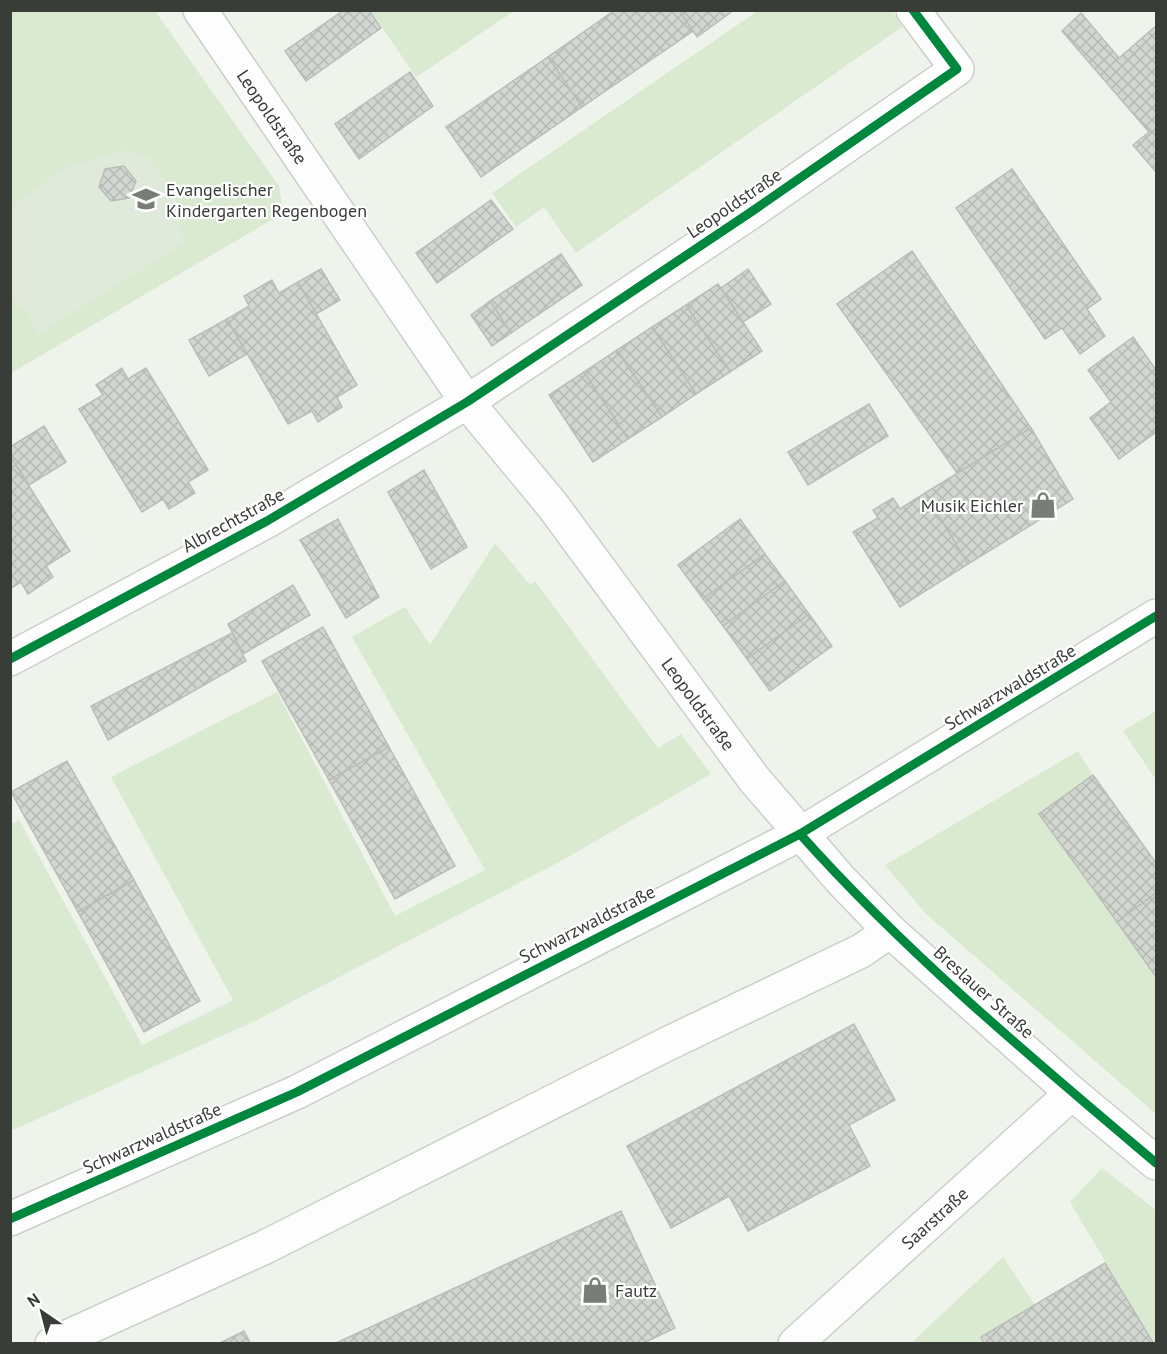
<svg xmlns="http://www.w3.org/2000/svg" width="1167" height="1354" font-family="'PT Sans',sans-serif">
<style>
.built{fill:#dfeadb}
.green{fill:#d9ead1}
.building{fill:url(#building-cross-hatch);stroke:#b9beb8;stroke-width:1.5}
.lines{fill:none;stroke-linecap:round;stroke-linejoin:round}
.minor-casing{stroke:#cbd0ca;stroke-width:36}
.minor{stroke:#fcfdfc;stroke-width:33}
.cycleway-casing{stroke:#fff;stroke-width:13}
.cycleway{stroke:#00873e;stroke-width:9}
.labels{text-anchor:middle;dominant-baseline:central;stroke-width:4.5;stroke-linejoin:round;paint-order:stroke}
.street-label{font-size:18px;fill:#393d37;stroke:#fff}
.poi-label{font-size:18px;fill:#393d37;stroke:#fff;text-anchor:start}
</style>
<defs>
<pattern id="building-cross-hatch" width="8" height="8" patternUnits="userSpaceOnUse" patternTransform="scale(1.5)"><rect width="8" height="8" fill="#d1d6d0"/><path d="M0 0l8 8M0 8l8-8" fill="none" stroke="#b4b9b3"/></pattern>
</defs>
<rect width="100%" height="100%" fill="#eef4ec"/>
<!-- built -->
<polygon class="built" points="11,108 279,186 283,213 11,373"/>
<!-- green -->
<g class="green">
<polygon points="11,10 155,11 279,186 283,213 11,373 11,302 27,311 38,334 184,243 174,193 148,157 126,150 66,167 11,207"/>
<polygon points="759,10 892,11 902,27 576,253 544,207 516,227 492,193"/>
<polygon points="371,11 514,11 416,77"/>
<polygon points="495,543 530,585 535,581 658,748 681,734 711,774 561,861 257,1020 11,1131 11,824 19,820 142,1045 233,1000 111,777 277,692 395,916 485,870 352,637 405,607 430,645"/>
<polygon points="1156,711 1156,780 1123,731"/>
<polygon points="1078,751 1093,775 1039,814 1156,977 1156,1114 925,913 885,865"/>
<polygon points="1102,1168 1156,1210 1156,1343 1154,1343 1070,1202"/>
<polygon points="1003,1257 1035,1305 981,1337 984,1343 910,1344"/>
</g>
<!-- building -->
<g class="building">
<polygon points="344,10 369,10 381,28 306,81 285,51"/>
<polygon points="615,10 679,10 693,31 582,107 548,57"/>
<polygon points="679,10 734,10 697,37"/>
<polygon points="1081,13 1119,58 1156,26 1156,172 1133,145 1149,132 1062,31"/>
<polygon points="548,57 582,107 481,177 446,127"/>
<polygon points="410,72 433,106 359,159 335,124"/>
<polygon points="124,166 136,181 129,198 111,201 99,187 105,169"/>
<polygon points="1012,169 1101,299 1087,309 1105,336 1080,354 1062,328 1045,339 956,208"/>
<polygon points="491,200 513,229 437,283 416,253"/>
<polygon points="912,251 1031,428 957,473 837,304"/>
<polygon points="561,254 582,285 511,333 490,301"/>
<polygon points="321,269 340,300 316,314 298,282"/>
<polygon points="748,269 771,304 743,322 721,288"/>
<polygon points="272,280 279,293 298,282 357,385 337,397 342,407 318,422 312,411 288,424 227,319 249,306 244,296"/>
<polygon points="718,284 762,351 730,372 686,305"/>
<polygon points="490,301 511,333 492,346 471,315"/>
<polygon points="686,305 730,372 696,394 652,327"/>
<polygon points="227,319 247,354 209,376 189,340"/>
<polygon points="652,327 696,394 662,417 617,350"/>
<polygon points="1133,337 1156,370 1156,432 1119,459 1090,418 1111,402 1088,370"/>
<polygon points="617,350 662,417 628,439 584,372"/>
<polygon points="122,368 128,379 146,368 208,470 188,482 195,493 169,509 163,499 142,512 79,409 103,395 96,385"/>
<polygon points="584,372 628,439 593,462 549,395"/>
<polygon points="869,404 888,436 808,485 788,452"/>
<polygon points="44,426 66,462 29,485 10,456 10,447"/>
<polygon points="1031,428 1073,499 968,564 925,493"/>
<polygon points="10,456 70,551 46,566 53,577 28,594 21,582 10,589"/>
<polygon points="424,470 467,547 431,569 388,492"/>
<polygon points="925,493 968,564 900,607 853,532 878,518 873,510 893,498 900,509"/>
<polygon points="338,519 379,597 346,618 300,540"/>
<polygon points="740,519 765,554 703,599 678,565"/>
<polygon points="765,554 785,581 723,626 703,599"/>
<polygon points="785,581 809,614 747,659 723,626"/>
<polygon points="293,585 310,615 243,654 228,624"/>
<polygon points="809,614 832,646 770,691 747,659"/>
<polygon points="323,627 389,747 329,780 262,661"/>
<polygon points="232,633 246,661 108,740 91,706"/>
<polygon points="389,747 455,866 395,899 329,780"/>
<polygon points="67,761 134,880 78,912 11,792"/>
<polygon points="1093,775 1156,863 1156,893 1117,922 1039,814"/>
<polygon points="134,880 200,1001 144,1032 78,912"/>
<polygon points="1156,893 1156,977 1117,922"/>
<polygon points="854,1024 895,1100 849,1125 870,1166 748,1231 729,1196 671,1228 627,1146"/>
<polygon points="621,1211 675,1328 642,1344 334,1344"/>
<polygon points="1105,1263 1154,1344 984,1344 981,1337"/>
<polygon points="244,1331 251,1344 218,1344"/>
</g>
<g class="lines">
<defs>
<g id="minor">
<path id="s1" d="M200 10 467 402 553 506 754 779 840 879 890 931 1072 1093 1156 1163"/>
<polyline points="10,659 267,521 467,402 751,212 957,69 913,10"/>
<polyline points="10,1219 297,1092 800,834 1156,616"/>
<polyline points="52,1344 265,1247 667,1044 861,951 890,931"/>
<path id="s2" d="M795 1344 1072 1093"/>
</g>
</defs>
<!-- minor casing -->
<use href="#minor" class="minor-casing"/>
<!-- minor -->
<use href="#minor" class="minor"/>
<defs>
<g id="cycleway">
<polyline points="10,659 267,521 467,402 751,212 957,69 913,10"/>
<path d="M800 834C908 955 1033 1059 1156 1163"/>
<polyline points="10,1219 297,1092 800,834 1156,616"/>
</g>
</defs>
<!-- cycleway casing -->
<use href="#cycleway" class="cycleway-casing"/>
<!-- cycleway -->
<use href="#cycleway" class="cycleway"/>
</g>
<!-- icons -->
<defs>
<symbol id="school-bare" viewBox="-9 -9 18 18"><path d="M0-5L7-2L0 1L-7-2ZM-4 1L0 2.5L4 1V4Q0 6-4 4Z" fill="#787d76" stroke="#fff" stroke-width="2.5" paint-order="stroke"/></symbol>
<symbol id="shop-bare" viewBox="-9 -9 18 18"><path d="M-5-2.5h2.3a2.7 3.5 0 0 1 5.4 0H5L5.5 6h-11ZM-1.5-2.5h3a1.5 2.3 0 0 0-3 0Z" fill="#787d76" stroke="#fff" stroke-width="2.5" paint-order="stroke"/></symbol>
</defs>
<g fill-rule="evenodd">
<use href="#school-bare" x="127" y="180" width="38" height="38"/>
<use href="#shop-bare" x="1024" y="486" width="38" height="38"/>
<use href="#shop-bare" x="576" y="1271" width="38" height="38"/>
</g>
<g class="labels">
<!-- street labels -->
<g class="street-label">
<text stroke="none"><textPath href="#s1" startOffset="129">Leopoldstraße</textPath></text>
<text transform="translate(734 203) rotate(-34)">Leopoldstraße</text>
<text transform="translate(233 520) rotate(-29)">Albrechtstraße</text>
<text transform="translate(1010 687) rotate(-31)">Schwarzwaldstraße</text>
<text stroke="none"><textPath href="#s1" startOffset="855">Leopoldstraße</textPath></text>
<text transform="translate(587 924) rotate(-27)">Schwarzwaldstraße</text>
<text transform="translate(984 992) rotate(42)">Breslauer Straße</text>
<text transform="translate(152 1138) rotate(-24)">Schwarzwaldstraße</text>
<text stroke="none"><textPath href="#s2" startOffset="188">Saarstraße</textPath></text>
</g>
<!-- poi labels -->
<g class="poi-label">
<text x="166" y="189">Evangelischer<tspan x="166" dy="21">Kindergarten Regenbogen</tspan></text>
<text x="1023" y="505" text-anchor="end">Musik Eichler</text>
<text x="615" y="1290">Fautz</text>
</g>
</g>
<!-- border -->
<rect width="1167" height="1354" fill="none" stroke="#393d37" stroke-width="24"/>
<!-- north arrow -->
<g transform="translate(42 1312) rotate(325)" stroke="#ffffff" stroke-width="4.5" paint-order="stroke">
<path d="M0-4.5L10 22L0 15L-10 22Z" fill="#393d37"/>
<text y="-9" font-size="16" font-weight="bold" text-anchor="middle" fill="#393d37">N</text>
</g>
</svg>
